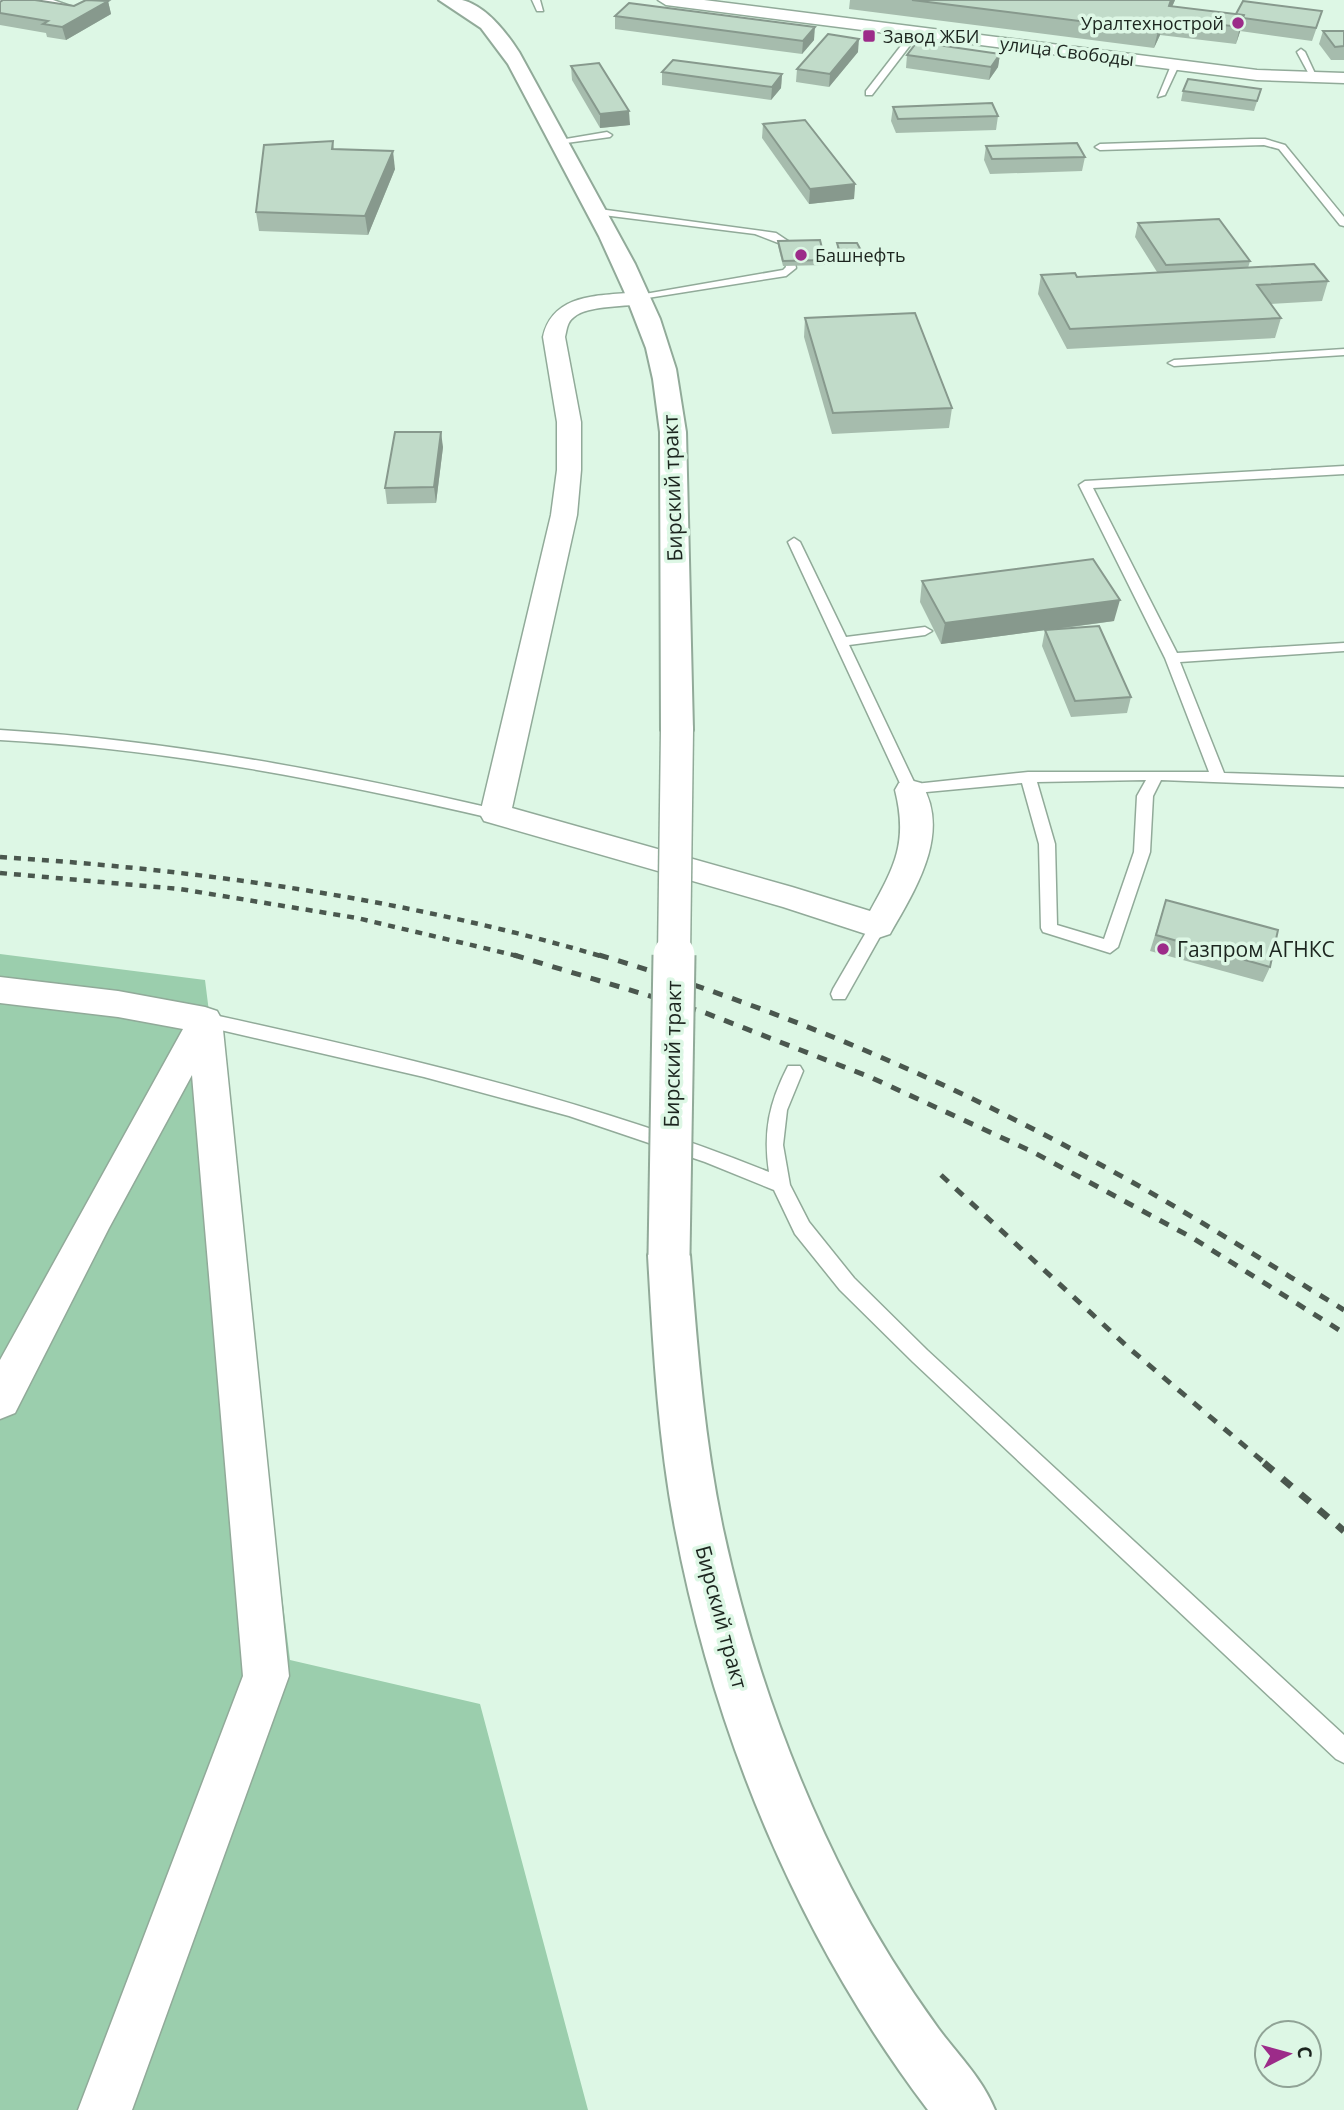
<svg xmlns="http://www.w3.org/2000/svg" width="1344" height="2110" font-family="'Open Sans',sans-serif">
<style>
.green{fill:#9bcead}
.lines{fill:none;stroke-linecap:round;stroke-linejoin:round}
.service-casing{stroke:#91aa99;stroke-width:3}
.minor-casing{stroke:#91aa99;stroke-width:3}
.primary-casing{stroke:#91aa99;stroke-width:4}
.service{fill:#fff;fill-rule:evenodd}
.minor{fill:#fff;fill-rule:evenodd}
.primary{fill:#fff;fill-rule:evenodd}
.rail-far2{stroke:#4a574e;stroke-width:4.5;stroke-dasharray:7 7;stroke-linecap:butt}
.rail-far1{stroke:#4a574e;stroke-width:5;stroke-dasharray:10 10;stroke-linecap:butt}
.rail{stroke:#4a574e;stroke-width:7;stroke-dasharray:12 12;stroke-linecap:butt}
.primary-bridge-far1-casing{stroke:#91aa99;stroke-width:35;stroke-linecap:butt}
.primary-bridge-casing{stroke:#91aa99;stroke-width:45;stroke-linecap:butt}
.primary-bridge-far1{stroke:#fff;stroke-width:32}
.primary-bridge{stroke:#fff;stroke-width:41}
.wall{fill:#a6bcad}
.shaded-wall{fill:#87998d}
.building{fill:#c1dbc9;stroke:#87998d;stroke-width:2}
.poi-dot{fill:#9c2b89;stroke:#ddf7e5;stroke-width:2.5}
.labels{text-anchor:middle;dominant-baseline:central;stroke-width:7;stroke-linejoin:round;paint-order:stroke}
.far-poi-label{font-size:18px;fill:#1c251f;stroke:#ddf7e5;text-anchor:start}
.far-street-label{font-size:18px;fill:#1c251f;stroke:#ddf7e5}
.street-label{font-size:21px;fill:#1c251f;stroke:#ddf7e5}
.poi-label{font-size:21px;fill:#1c251f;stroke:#ddf7e5;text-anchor:start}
</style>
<rect width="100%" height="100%" fill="#ddf7e5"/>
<!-- green -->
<polygon class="green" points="0,954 205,980 290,1660 480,1704 588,2110 0,2110"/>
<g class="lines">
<defs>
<g id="service">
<polygon points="0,0 5,0 1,2"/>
<polygon points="40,0 53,0 82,10 78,12"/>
<polygon points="532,0 540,0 543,11 537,11"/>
<polygon points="914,29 921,31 872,95 866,95 866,91"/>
<polygon points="1301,49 1305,52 1318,80 1311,78 1297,52"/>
<polygon points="1172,63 1179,65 1165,95 1158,97"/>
<polygon points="607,132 612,135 610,137 559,144 554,141"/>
<polygon points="1251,139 1265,139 1285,145 1344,217 1344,226 1340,225 1279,149 1264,145 1100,150 1095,147 1100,144"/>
<polygon points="599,209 776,233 791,243 796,268 786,276 635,300 634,298 639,295 783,270 786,267 781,244 755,234 595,214 594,212"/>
<polygon points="1344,349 1344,355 1174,366 1168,363 1174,360"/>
<path d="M1344 466V474L1093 488 1177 653 1344 643V651L1180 662 1224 773 1344 777V787L1161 780 1153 796 1150 852 1118 947 1110 953 1043 932 1041 928 1039 844 1022 783 905 794 788 542 794 538 800 542 846 637 925 627 932 631 925 635 849 645 915 784 1028 772H1209L1165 658 1079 485 1085 481ZM1146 780 1137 796 1134 852 1104 939 1057 925 1055 844 1037 782Z"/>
<path d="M0 730C168 740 331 771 495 809L503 814 495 819C331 781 168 749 0 740Z"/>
<polygon points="878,920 886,926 845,999 833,999 831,994 833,989 872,922"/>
<path d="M205 1013C397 1055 587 1099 769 1172 763 1132 769 1103 788 1066H800L803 1071 787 1110 783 1145 790 1185 809 1222 854 1278 927 1350 1344 1735V1763L1336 1759 913 1362 840 1290 795 1234 774 1190 705 1162 569 1116 424 1077 199 1025 196 1020 199 1015Z"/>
</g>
<g id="minor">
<polygon points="658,0 704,0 1257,70 1344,73 1344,83 1257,80 666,5"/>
<path d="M639 292 647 293 650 298 647 303C628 307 588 305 574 317 567 322 567 329 565 337L581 422V470L577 515 512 808 792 887 870 911C895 866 908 842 895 790L899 783 910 780 921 783C952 833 915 890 890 934L878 938 783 907 484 821 480 814 551 515 557 470V422L543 337C553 292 601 296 639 292Z"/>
<polygon points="0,977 118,991 205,1007 217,1011 222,1020 289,1676 132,2110 78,2110 243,1676 192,1075 109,1228 15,1413 0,1419 0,1360 183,1029 118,1017 0,1003"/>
</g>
<g id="primary">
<path d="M439 0C446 0 455 0 462 0 486 6 506 32 519 52L635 264 660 319 676 369 686 432 693 730 688 737 677 740 666 737 661 730 660 432 653 379 646 348 624 291 599 236 508 64 481 28Z"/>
<path d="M669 1237 684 1242 690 1255C697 1346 704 1439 723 1529 750 1654 792 1774 851 1888 876 1936 906 1984 938 2028 958 2055 982 2078 995 2110H928C799 1940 715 1738 675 1528 658 1438 653 1346 648 1255L654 1242Z"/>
</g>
</defs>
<!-- service casing -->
<use href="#service" class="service-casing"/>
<!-- minor casing -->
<use href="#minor" class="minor-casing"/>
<!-- primary casing -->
<use href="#primary" class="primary-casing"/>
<!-- service -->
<use href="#service" class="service"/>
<!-- minor -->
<use href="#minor" class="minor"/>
<!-- primary -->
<use href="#primary" class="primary"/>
<!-- rail-far2 -->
<g class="rail-far2">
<path d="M0 857C204 870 408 899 604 957"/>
<polyline points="0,873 180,889 357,918 522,957"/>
</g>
<!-- rail-far1 -->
<g class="rail-far1">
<polyline points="514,955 703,1012 870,1077 1033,1152 1191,1237 1344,1333"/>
<path d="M599 955C776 1007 950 1081 1112 1171 1191 1214 1267 1263 1344 1310"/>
<polyline points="941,1175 1130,1349 1266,1464"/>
</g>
<!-- rail -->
<polyline class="rail" points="1264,1463 1344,1531"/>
<defs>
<polyline id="primary-bridge-far1" points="674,957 677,730"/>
<polyline id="primary-bridge" points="669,1255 674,955"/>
</defs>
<!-- primary-bridge-far1 casing -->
<use href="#primary-bridge-far1" class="primary-bridge-far1-casing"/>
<!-- primary-bridge casing -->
<use href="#primary-bridge" class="primary-bridge-casing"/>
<!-- primary-bridge-far1 -->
<use href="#primary-bridge-far1" class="primary-bridge-far1"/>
<!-- primary-bridge -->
<use href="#primary-bridge" class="primary-bridge"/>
</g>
<!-- wall -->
<g class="wall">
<polygon points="850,0 1175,0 1172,7 1318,24 1312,41 1240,31 1236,44 1160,35 1154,48 849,9"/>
<polygon points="108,1 111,14 66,40 47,37 46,33 0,25 0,2 74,6"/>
<polygon points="615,16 814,40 802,54 615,29"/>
<polygon points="1323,31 1344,31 1344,60 1331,60 1319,44"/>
<polygon points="858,52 829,87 796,82 797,69"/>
<polygon points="1000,54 998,67 989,80 906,68 907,55"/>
<polygon points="571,66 630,125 600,128 572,80"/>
<polygon points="662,72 782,74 781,88 771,100 662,85"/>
<polygon points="1261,89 1254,111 1181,101 1183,91"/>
<polygon points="893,107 998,116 996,130 896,133 891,121"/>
<polygon points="763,124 855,184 854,199 809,204 762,138"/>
<polygon points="333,141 334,149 395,169 368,235 259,231 256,212"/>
<polygon points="986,146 1085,157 1082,171 990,174 984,160"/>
<polygon points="1138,223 1250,261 1248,268 1328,281 1322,301 1270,304 1281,318 1275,338 1067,349 1038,294 1041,275 1077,277 1157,272 1135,237"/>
<polygon points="778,241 825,260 825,265 783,266 778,246"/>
<polygon points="837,243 864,256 864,261 841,261 837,248"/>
<polygon points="805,318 952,408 949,428 832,434 804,337"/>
<polygon points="443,447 436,503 387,504 385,488"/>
<polygon points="922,581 1114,621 1051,630 1131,697 1127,713 1071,717 1042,646 1045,630 941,644 920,602"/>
<polygon points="1166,900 1270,967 1263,982 1150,951"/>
</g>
<!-- shaded-wall -->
<g class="shaded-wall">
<polygon points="1171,0 1175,0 1167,18 1169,6"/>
<polygon points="108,1 111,14 66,40 62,27"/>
<polygon points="1244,15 1240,32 1236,44 1240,27"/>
<polygon points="1163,18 1160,35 1154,48 1158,31"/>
<polygon points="815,27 814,40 802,54 803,41"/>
<polygon points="859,39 858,52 829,87 830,74"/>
<polygon points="1000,54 998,67 989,80 991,67"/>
<polygon points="782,74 781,88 771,100 772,87"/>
<polygon points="629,111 630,125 600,128 600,114"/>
<polygon points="393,151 395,169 368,235 365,216"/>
<polygon points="855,184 854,199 809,204 810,189"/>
<polygon points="441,432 443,447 436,503 434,487"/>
<polygon points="1120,600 1114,621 941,644 945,623"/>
</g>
<!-- building -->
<g class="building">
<polygon points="3,0 35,0 74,6 86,0 108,1 62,27 43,24 48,21 0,13 0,2"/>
<polygon points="912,0 1171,0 1169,6 1244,15 1240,27 1163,18 1158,31"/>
<polygon points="1243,1 1322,11 1316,28 1243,18 1244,15 1236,14"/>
<polygon points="629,3 815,27 803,41 615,16"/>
<polygon points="1323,31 1344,31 1344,46 1335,47"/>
<polygon points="828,34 859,39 830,74 797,69"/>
<polygon points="917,42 1000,54 991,67 907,55"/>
<polygon points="673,60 782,74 772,87 662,72"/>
<polygon points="599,63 629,111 600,114 571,66"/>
<polygon points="1188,79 1261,89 1257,101 1183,91"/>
<polygon points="992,103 998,116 898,119 893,107"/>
<polygon points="805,120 855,184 810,189 763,124"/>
<polygon points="333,141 332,149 393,151 365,216 256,212 264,145"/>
<polygon points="1077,143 1085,157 992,159 986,146"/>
<polygon points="1219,219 1250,261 1166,265 1138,223"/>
<polygon points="820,240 825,260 783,261 778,241"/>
<polygon points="837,243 857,243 864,256 841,256"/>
<polygon points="1314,264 1328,281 1257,285 1281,318 1070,329 1041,275 1075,273 1077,277"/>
<polygon points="915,313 952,408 833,413 805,318"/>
<polygon points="395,432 441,432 434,487 385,488"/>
<polygon points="1093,559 1120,600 945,623 922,581"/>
<polygon points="1099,626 1131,697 1075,701 1045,630"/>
<polygon points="1166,900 1278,930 1270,967 1156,935"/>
</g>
<!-- markers -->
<g class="poi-dot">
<circle cx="1238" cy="23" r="7"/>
<rect x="862" y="29" width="14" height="14" rx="3.5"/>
<circle cx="801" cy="255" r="7"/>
<circle cx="1163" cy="949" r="7"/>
</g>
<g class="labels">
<!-- far-poi labels -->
<g class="far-poi-label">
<text x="1224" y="23" text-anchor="end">Уралтехнострой</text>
<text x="883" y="36">Завод ЖБИ</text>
<text x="815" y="255">Башнефть</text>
</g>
<!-- far-street labels -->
<g class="far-street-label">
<text transform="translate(1067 51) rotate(7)">улица Свободы</text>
</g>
<!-- street labels -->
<g class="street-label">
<text transform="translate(672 488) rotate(-92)">Бирский тракт</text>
<text transform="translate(672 1054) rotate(-89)">Бирский тракт</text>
<text transform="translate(722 1617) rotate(75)">Бирский тракт</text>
</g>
<!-- poi labels -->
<g class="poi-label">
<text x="1177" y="949">Газпром АГНКС</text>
</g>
</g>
<!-- north arrow -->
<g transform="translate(1288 2054) rotate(84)"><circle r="33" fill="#ddf7e5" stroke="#90a396" stroke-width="2"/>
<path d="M0-5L12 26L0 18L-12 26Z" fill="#9c2b89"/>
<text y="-10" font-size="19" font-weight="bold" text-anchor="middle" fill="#1c251f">С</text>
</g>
</svg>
